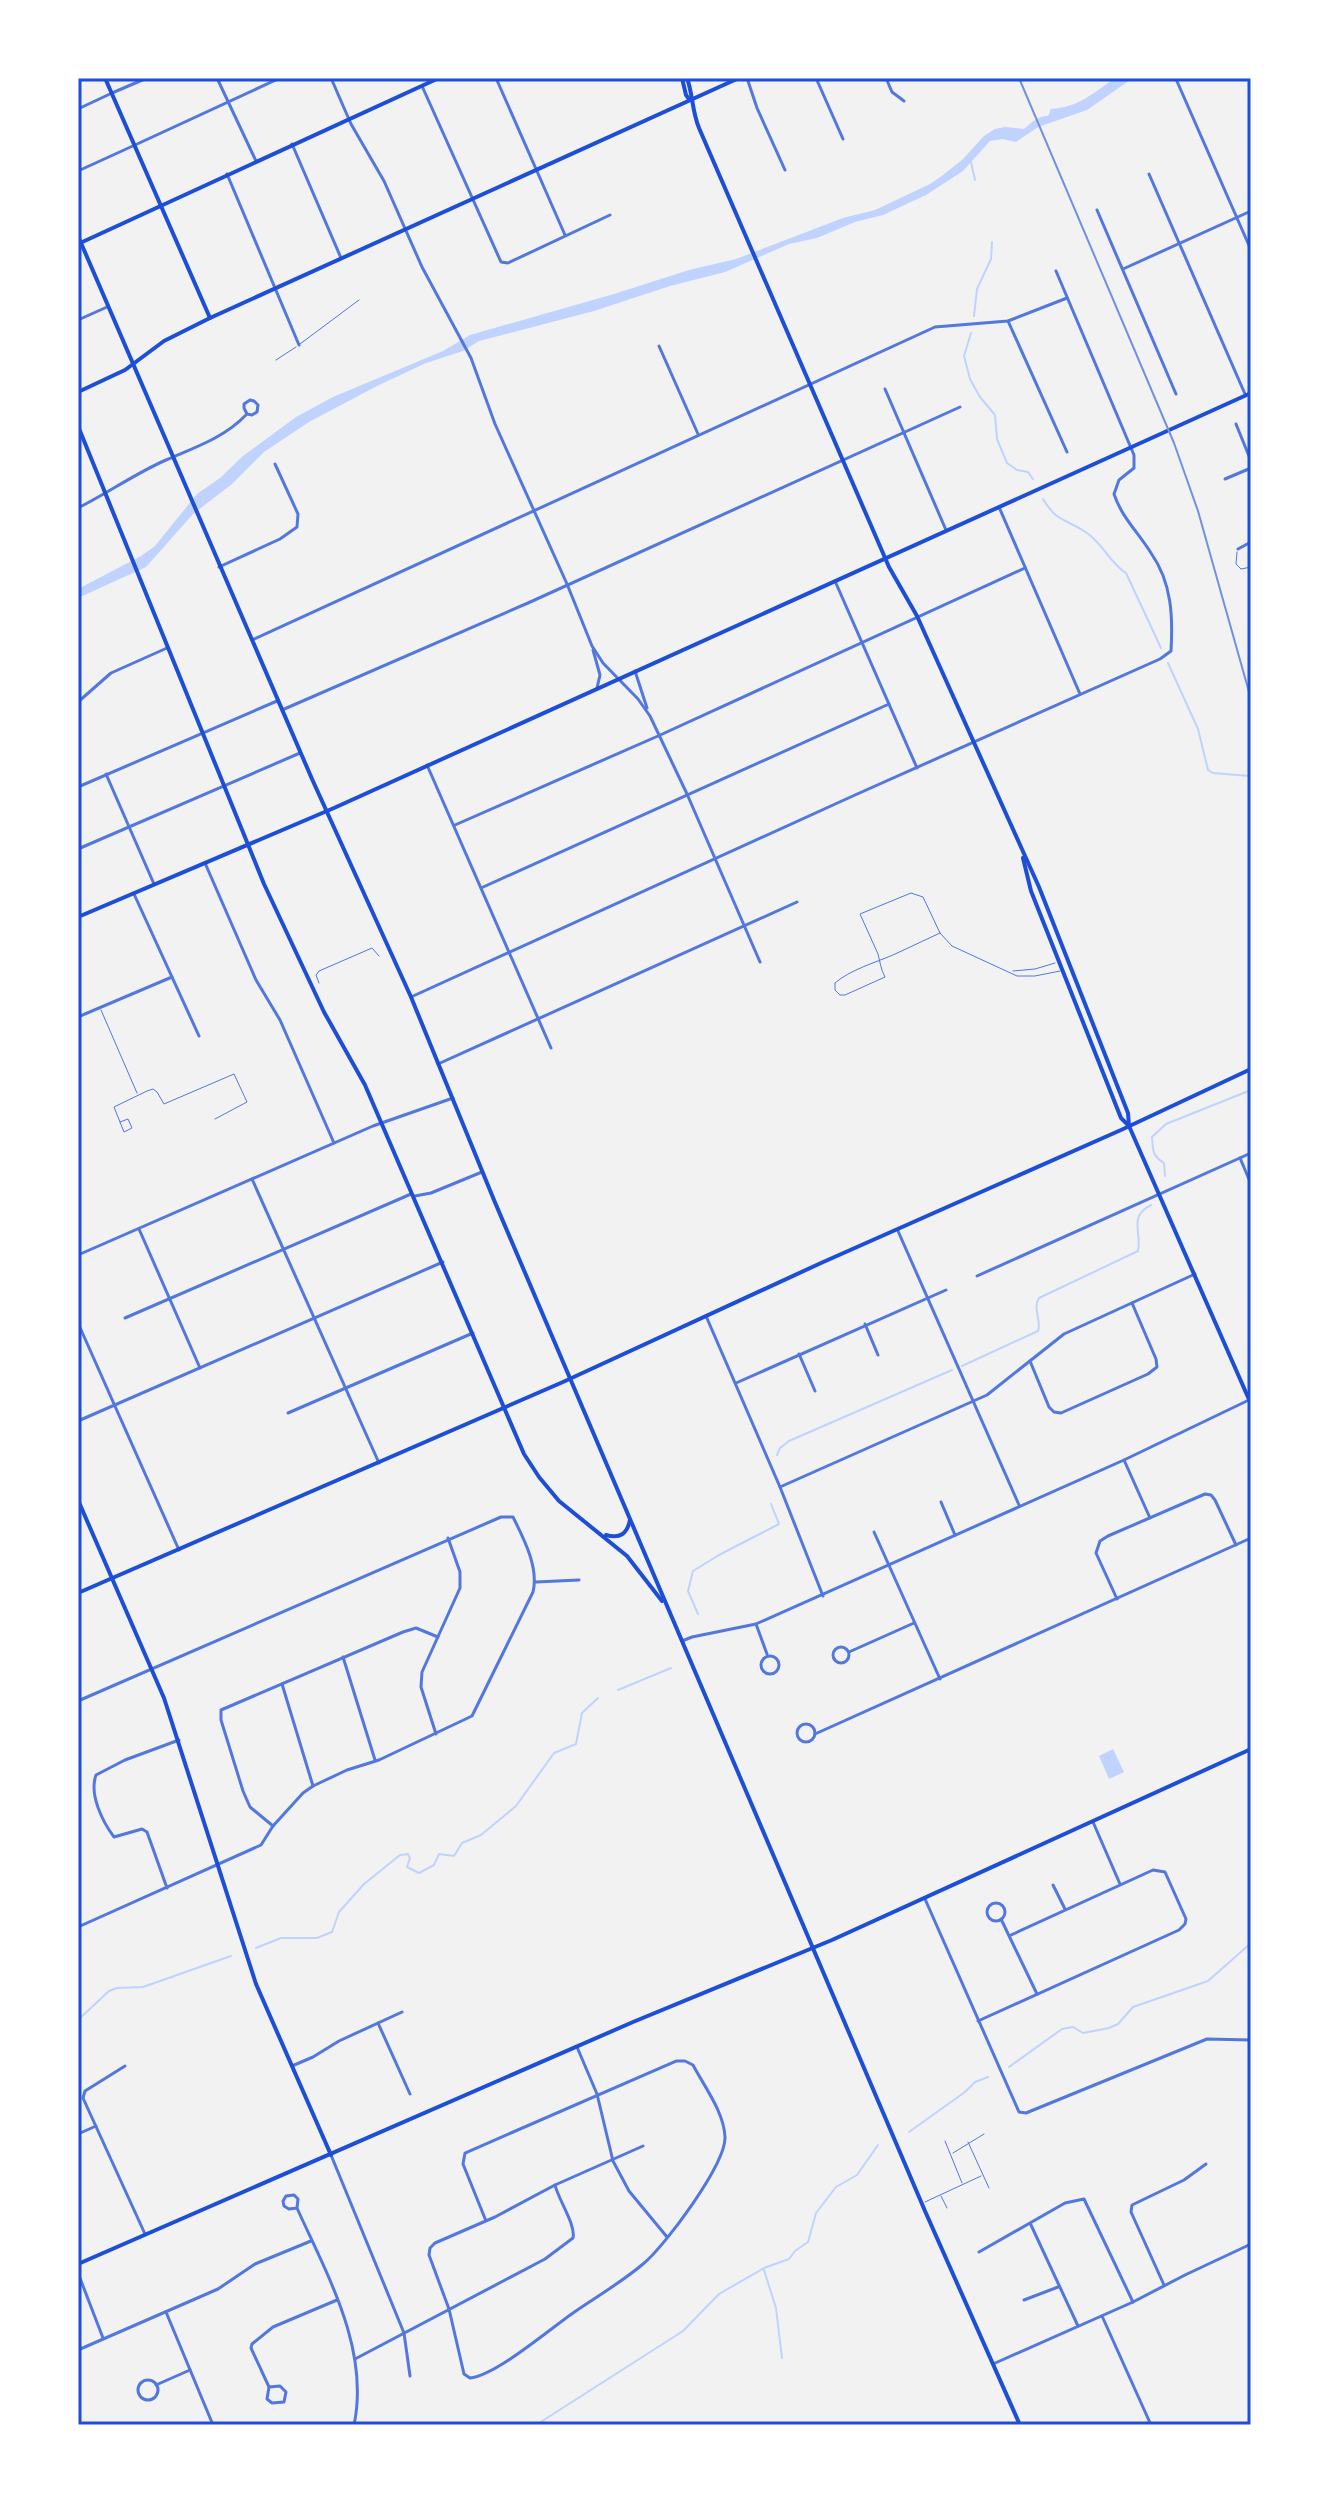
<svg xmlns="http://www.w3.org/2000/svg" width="1329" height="2503" font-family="Cabin,sans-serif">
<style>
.water{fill:#bfd3fe}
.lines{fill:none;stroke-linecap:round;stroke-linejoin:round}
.stream{stroke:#bfd3fe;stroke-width:2}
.service{stroke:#5277de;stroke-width:1}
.minor{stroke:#5277de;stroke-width:3}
.tertiary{stroke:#5277de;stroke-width:3}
.secondary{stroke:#1d4ed8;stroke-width:4}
.primary{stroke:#1d4ed8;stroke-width:4}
.rail{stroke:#7290e2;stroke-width:2}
.neatline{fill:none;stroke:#1d4ed8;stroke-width:3}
</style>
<rect width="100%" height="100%" fill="#f2f2f2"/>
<!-- water -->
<g class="water">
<path d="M1115 78H1133L1087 110 1038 127 1016 142 1003 139 990 141 963 171 926 195 883 215 855 222 817 238 789 244 725 272 670 286 594 311 479 341 463 351 426 363 377 386 309 422 264 452 232 484 193 514 146 567 78 598V589L141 556 155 546 197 494 220 478 243 456 296 417 333 397 443 351 470 335 614 294 689 270 736 259 843 218 875 210 930 184 943 175 962 160 984 136 995 129 1005 127 1024 129C1032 122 1038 116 1048 116L1051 109C1079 107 1092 94 1115 78Z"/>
<polygon points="1113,1749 1124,1772 1109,1779 1099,1756"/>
</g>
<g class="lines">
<!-- stream -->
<g class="stream">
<polyline points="971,162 975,180"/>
<polyline points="974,316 977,289 991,259 992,242"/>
<polyline points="971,333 964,356 970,379 980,397 995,415 997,439 1007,463 1017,470 1028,472 1033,479"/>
<path d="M1043 499C1058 524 1066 518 1087 533 1103 544 1110 563 1126 573L1161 648"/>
<polyline points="1168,663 1198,729 1208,770 1213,773 1249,776 1251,779"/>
<path d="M1165 1176 1164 1163C1152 1156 1153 1150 1152 1137L1166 1124 1251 1090"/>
<path d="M962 1366 1038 1331C1042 1320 1032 1309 1039 1298L1138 1251C1142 1231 1128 1217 1151 1205"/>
<polyline points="777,1455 780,1448 789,1441 952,1370"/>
<polyline points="698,1614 688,1591 693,1571 719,1555 779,1524 771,1504"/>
<polyline points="618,1690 671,1668"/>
<polyline points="256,1948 281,1938 317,1938 332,1932 339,1912 364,1884 400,1855 408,1854 410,1858 407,1867 419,1873 434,1865 439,1854 454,1856 462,1843 481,1835 516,1806 554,1753 576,1744 582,1713 598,1698"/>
<polyline points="78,2020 109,1991 117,1988 143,1987 231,1956"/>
<polyline points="1009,2067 1062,2029 1073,2027 1083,2033 1109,2028 1118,2024 1133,2007 1208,1981 1251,1943"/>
<polyline points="909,2132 965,2092 975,2082 988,2077"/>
<polyline points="764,2270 776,2308 782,2358"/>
<polyline points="536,2425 683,2331 719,2294 764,2268 789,2259 795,2251 808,2242 816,2213 836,2187 857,2175 878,2145"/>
</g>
<!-- service -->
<g class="service">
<polyline points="300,344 359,300"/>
<polyline points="276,360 296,347"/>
<polyline points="1237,552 1236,564 1241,569 1251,567"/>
<path d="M940 933 893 955C874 963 850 970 835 983V990L840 995H845L885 977C881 970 880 962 878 954L860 914 911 893 923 897 940 933 952 946 1017 976H1035L1060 971"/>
<polyline points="1013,971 1035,969 1055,963"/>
<polyline points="319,983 316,975 319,971 372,948 379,956"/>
<polyline points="101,1010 137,1093"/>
<polyline points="120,1122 128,1119 132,1128 124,1132 114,1107 147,1091 153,1089 157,1092 164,1104 234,1074 247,1102 215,1119"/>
<polyline points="945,2141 962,2183"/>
<polyline points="968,2142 989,2188"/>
<polyline points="953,2153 984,2134"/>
<polyline points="941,2196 947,2208"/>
<polyline points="925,2202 981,2176"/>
</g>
<!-- minor -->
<g class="minor">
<polyline points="217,78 256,161"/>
<polyline points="496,78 565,235"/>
<polyline points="747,78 757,108 785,170"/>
<polyline points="816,78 843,139"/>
<polyline points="886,78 892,92 904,101"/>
<polyline points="1249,78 1251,83"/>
<polyline points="1176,79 1251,250"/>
<polyline points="422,86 501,262 508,263 610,215"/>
<polyline points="78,109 112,93"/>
<polyline points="292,144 341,258"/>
<polyline points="78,171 135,145"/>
<polyline points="227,174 299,345"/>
<polyline points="1149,174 1245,394"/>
<polyline points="1097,210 1176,394"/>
<polyline points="1123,269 1251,211"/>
<polyline points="78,320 107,307"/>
<polyline points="1008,321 1067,452"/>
<polyline points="659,346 698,434"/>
<polyline points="885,389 946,530"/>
<polyline points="1236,424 1251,461"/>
<polyline points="1225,479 1251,468"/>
<polyline points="999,507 1080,694"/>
<path d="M78 508C108 493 136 473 166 460 196 447 224 438 247 414L252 415 257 412 258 405 254 401 250 400 244 404V408L247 414"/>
<polyline points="1238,549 1251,542"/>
<polyline points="219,567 280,539 297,527 298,514 275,464"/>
<polyline points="835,581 917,768"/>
<polyline points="252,640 935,327 1008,321 1067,298"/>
<polyline points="78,702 111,673 167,648"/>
<polyline points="282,710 528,603 960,407"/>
<polyline points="427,765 551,1048"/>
<polyline points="106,774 154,884"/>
<polyline points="78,787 277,701"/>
<polyline points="455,825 658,736 1025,568"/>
<polyline points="78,849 300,753"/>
<polyline points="205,863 256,980 280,1020 334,1143"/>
<polyline points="481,888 889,704"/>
<polyline points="134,894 199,1036"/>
<path d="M411 997 855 795 1160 659 1171 651C1173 617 1172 583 1151 553 1138 532 1122 518 1114 494L1119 480 1134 468V455L1056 271"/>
<polyline points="78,1017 172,977"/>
<polyline points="438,1064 797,902"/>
<polyline points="1240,1158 1251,1184"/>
<polyline points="252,1179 379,1463"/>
<polyline points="415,1196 431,1193 482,1172"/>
<polyline points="139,1229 200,1368"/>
<polyline points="898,1231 1019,1505"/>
<polyline points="78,1255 373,1126 453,1098"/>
<polyline points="977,1276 1251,1153"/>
<polyline points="706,1316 780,1487 823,1596"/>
<polyline points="125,1318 411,1194"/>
<polyline points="78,1323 179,1550"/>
<polyline points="865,1324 878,1355"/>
<polyline points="799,1354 815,1391"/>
<polyline points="1030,1361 1049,1407 1054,1412 1061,1413 1148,1374 1157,1367 1156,1359 1132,1303"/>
<polyline points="736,1383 946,1290"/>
<polyline points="288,1413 473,1333"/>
<polyline points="78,1421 443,1262"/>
<polyline points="1124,1460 1150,1518"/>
<polyline points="780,1487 987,1395 1064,1334 1195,1274"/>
<polyline points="941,1502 955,1535"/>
<polyline points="874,1532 940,1679"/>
<polyline points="536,1582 579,1580"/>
<polyline points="1117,1599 1096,1553 1100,1541 1108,1536 1205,1494 1211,1495 1215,1500 1236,1545"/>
<polyline points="756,1624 767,1654"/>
<polyline points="682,1641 692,1637 756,1624 1124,1460 1251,1399"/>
<circle cx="841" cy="1655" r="8"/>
<polyline points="849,1652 914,1623"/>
<circle cx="770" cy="1665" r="9"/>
<polyline points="343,1657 375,1760"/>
<polyline points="282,1684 313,1786"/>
<path d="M78 1701 501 1517H513C524 1539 539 1568 533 1592L472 1716 379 1760 347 1770 313 1786 303 1793 273 1826 261 1845 78 1927"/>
<circle cx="806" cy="1733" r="9"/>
<polyline points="436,1734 421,1687 422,1672 460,1588 460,1572 448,1538"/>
<polyline points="815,1734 1251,1538"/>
<polyline points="1093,1822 1120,1884"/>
<polyline points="273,1826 250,1807 243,1791 221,1720 221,1710 403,1632 416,1628 438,1637"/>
<polyline points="1053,1885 1065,1909"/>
<path d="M167 1888 147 1832 142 1829 114 1837C102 1821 89 1794 96 1775L125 1760 179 1740"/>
<polyline points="925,1899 1019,2112 1026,2113 1207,2039 1251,2040"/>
<circle cx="996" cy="1912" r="9"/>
<polyline points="1001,1919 1037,1994"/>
<polyline points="978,2021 1179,1930 1185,1924 1186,1919 1165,1872 1153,1870 1011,1935"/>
<polyline points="378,2023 410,2094"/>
<polyline points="577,2047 597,2094 613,2161 629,2191 667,2237"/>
<polyline points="125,2066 85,2091 83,2098 145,2234"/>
<polyline points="292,2066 313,2057 339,2041 402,2012"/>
<polyline points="78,2134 96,2126"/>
<path d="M297 2208 289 2209 284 2206 283 2201 286 2196 294 2195 298 2199 297 2208C327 2275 370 2349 354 2425"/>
<path d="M486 2221 463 2164 465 2153 676 2061H685L693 2065C704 2086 724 2112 725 2137 726 2164 665 2246 643 2264 622 2282 596 2297 573 2313 550 2329 495 2376 470 2378L464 2374 449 2309 429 2255 430 2248 435 2243 495 2217 555 2185 643 2146"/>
<polyline points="1031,2225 1078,2326"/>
<polyline points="979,2252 1065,2203 1084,2199 1133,2302"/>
<polyline points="78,2273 103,2338"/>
<polyline points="1164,2285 1131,2212 1132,2205 1184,2180 1206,2164"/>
<polyline points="1024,2300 1058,2287"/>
<polyline points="166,2312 213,2425"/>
<polyline points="1102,2316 1151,2425"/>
<polyline points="404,2333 410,2376"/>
<polyline points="78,2350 218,2289 255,2264 311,2241"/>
<path d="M355 2359 545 2259 573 2238C576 2225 559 2201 555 2185"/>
<polyline points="993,2364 1133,2302 1185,2275 1251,2244"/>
<circle cx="148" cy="2390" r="10"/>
<polyline points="156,2385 190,2370"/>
<polyline points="269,2387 280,2386 286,2392 284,2402 272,2403 267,2399 269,2387 251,2348 252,2344 273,2327 337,2300"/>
</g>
<!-- tertiary -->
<g class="tertiary">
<polyline points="331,78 351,124 384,181 422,267 471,358 495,424 567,584 592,646 603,663 638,699 650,716 687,794 760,962"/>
<polyline points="112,93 147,78"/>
<polyline points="135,145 280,78"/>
<polyline points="593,650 600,675 597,688"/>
<polyline points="635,671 647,708"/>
<polyline points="331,2155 404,2333"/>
</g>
<!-- secondary -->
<g class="secondary">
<polyline points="105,78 210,318"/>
<polyline points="682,78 686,95 689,99"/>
<path d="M687 78C693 95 692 111 699 128L889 567 917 616 1039 887 1128 1113 1129 1126 1251 1404"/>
<polyline points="78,244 439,78"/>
<polyline points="78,392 125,370 164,341 210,318 739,78"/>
<polyline points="1023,858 1031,891 1121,1118 1127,1124"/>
<polyline points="78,917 334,808 1251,393"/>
<polyline points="78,1500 164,1698 256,1984 331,2155"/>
<polyline points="78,1593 563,1382 821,1263 1121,1130 1251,1069"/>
<polyline points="78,2264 633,2022 832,1940 1251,1749"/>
</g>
<!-- primary -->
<g class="primary">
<polyline points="78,236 312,779 411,997 494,1200 925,2211 1020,2425"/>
<polyline points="78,426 264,884 324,1012 365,1085 524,1454 539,1477 559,1501 627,1556 662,1601"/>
<path d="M606 1535C620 1539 627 1534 630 1520"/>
</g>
<!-- rail -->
<polyline class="rail" points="1019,78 1174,443 1198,511 1251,699"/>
</g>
<!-- border -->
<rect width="1329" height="2503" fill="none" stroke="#ffffff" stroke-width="160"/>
<rect x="80" y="80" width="1169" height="2343" class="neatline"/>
</svg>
